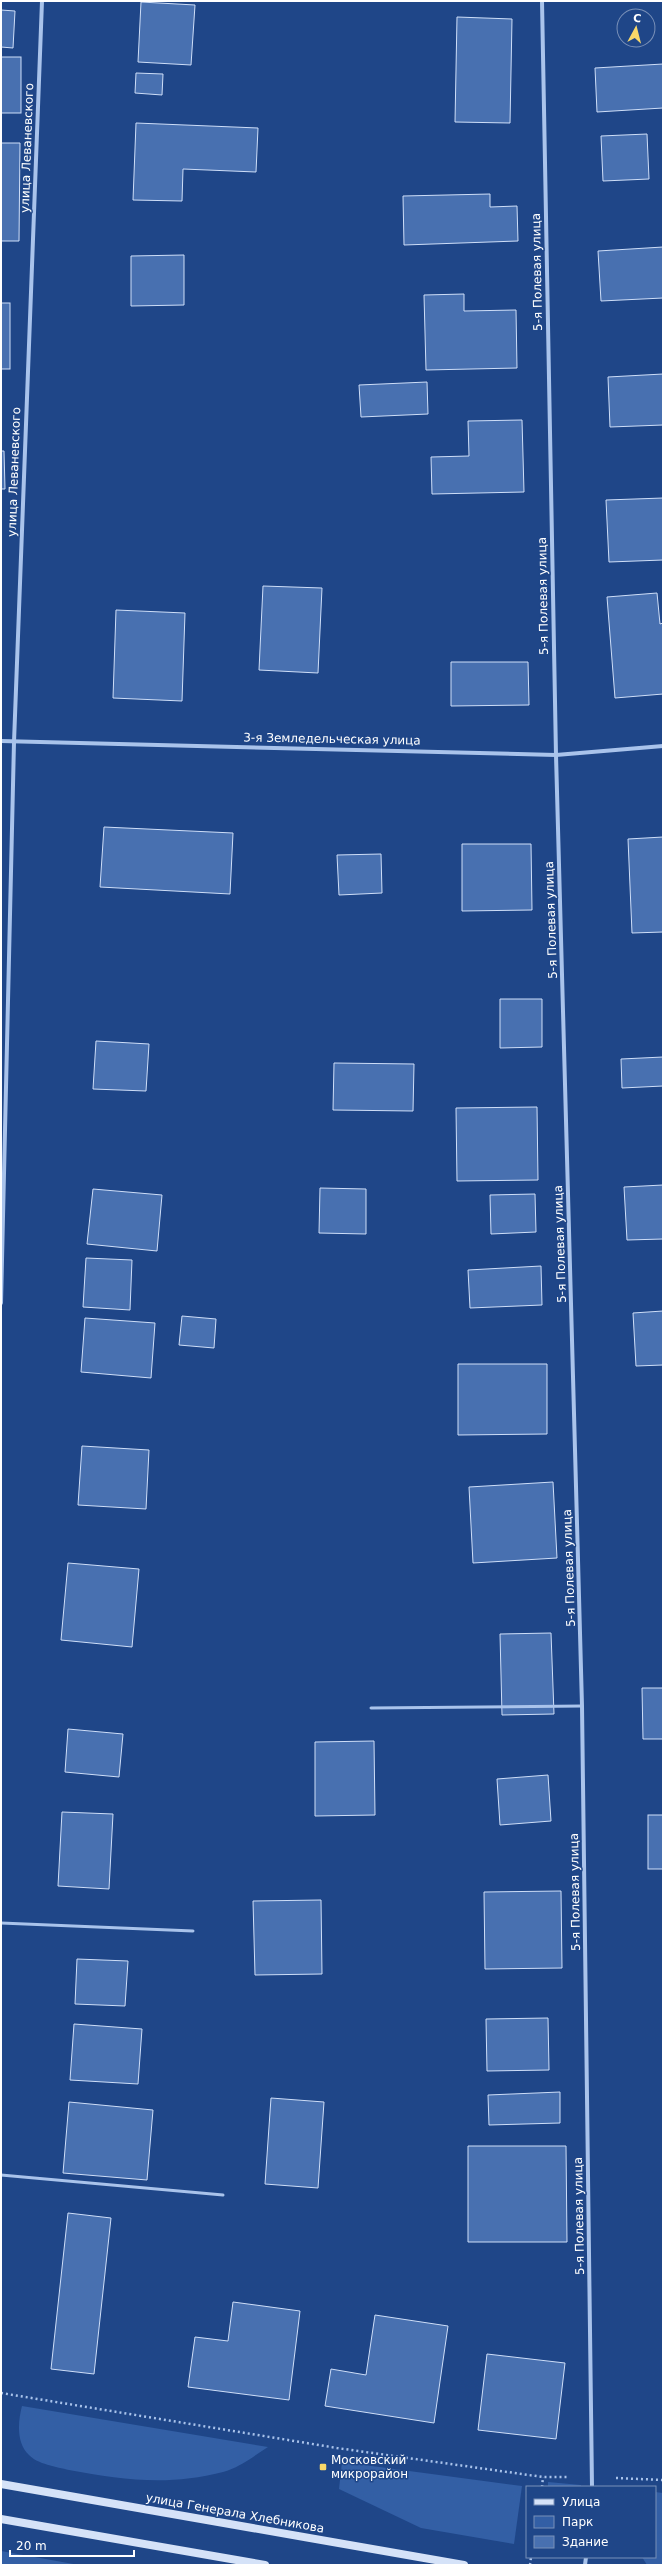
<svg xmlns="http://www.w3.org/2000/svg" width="664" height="2566" font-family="'DejaVu Sans',sans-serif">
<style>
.green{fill:#335fa5}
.building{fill:#4870b0;stroke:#cedef8}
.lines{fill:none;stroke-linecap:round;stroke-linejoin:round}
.path{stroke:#a9c3eb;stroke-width:2.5;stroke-dasharray:2 3;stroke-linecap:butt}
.service{stroke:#a9c3eb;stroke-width:3}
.minor{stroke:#a9c3eb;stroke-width:4}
.secondary{stroke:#d5e2f8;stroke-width:8}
.poi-dot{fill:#f9d869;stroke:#1f4688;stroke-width:1.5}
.labels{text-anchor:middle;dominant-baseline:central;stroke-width:3;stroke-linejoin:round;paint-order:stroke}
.street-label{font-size:12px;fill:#fff;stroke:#1f4688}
.poi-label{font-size:12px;fill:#fff;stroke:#1f4688;text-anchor:start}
</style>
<rect width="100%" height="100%" fill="#1f4688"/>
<!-- green -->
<g class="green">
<path d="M22 2406 268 2447C254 2456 239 2468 223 2472 169 2486 122 2480 69 2470 57 2467 37 2464 29 2455 16 2443 18 2421 22 2406Z"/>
<polygon points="342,2462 522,2486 514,2544 421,2528 339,2489"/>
<polygon points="548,2482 581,2485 581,2487 548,2487"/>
<polygon points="655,2492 663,2493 663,2565 647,2565 642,2557 655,2557"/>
<polygon points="1,2551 79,2565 1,2565"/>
</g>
<!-- building -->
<g class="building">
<polygon points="141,2 195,5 191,65 138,62"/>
<polygon points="1,10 15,11 13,48 1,47"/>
<polygon points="457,17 512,19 510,123 455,122"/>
<rect x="1" y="57" width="20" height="56"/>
<polygon points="663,64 663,108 597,112 595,68"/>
<polygon points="136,73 163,74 162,95 135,93"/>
<polygon points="136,123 258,128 256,172 183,169 182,201 133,200"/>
<polygon points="647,134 649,179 603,181 601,136"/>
<polygon points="1,143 20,143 19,241 1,241"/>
<polygon points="490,194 490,207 517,206 518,241 404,245 403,196"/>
<polygon points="663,247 663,298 601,301 598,251"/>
<polygon points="184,255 184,305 131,306 131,256"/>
<polygon points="464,294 464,311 516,310 517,368 426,370 424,295"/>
<rect x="1" y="303" width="9" height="66"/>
<polygon points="663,374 663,425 610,427 608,377"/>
<polygon points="427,382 428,414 361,417 359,385"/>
<polygon points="522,420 524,492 432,494 431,457 469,456 468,421"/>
<polygon points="1,451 4,451 5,489 1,489"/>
<polygon points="663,498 663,560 609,562 606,500"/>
<polygon points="263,586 322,588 318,673 259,670"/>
<polygon points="657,593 660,624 663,623 663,694 615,698 607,597"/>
<polygon points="116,610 185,613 182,701 113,698"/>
<polygon points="451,662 528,662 529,705 451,706"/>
<polygon points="104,827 233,833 230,894 100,887"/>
<polygon points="663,837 663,932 632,933 628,839"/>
<polygon points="462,844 531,844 532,910 462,911"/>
<polygon points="381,854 382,893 339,895 337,855"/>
<polygon points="500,999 542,999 542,1047 500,1048"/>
<polygon points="96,1041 149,1044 146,1091 93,1089"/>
<polygon points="663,1057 663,1086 622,1088 621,1059"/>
<polygon points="334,1063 414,1064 413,1111 333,1110"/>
<polygon points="537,1107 538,1180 457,1181 456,1108"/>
<polygon points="663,1185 663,1239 627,1240 624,1187"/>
<polygon points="320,1188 366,1189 366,1234 319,1233"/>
<polygon points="93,1189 162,1195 157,1251 87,1244"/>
<polygon points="535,1194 536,1232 491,1234 490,1195"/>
<polygon points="86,1258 132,1260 130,1310 83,1307"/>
<polygon points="541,1266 542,1305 470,1308 468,1270"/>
<polygon points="663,1311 663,1365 636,1366 633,1313"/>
<polygon points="182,1316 216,1319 214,1348 179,1345"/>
<polygon points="85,1318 155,1323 151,1378 81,1372"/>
<polygon points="458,1364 547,1364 547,1434 458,1435"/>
<polygon points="82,1446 149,1450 146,1509 78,1505"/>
<polygon points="553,1482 557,1558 473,1563 469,1487"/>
<polygon points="68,1563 139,1569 132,1647 61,1640"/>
<polygon points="551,1633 554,1714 502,1715 500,1634"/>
<polygon points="642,1688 663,1688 663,1739 643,1739"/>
<polygon points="68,1729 123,1734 119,1777 65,1772"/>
<polygon points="374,1741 375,1815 315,1816 315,1742"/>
<polygon points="548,1775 551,1821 500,1825 497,1779"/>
<polygon points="62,1812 113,1814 109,1889 58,1886"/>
<rect x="648" y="1815" width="15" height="54"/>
<polygon points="561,1891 562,1968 485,1969 484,1892"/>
<polygon points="321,1900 322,1974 255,1975 253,1901"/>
<polygon points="77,1959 128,1961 125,2006 75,2004"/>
<polygon points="548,2018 549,2070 487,2071 486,2019"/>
<polygon points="74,2024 142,2029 138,2084 70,2080"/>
<polygon points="560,2092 560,2123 489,2125 488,2095"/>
<polygon points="271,2098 324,2102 318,2188 265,2184"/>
<polygon points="69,2102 153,2110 147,2180 63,2173"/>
<polygon points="468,2146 566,2146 567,2242 468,2242"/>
<polygon points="68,2213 111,2218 94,2374 51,2369"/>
<polygon points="233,2302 300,2311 289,2400 188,2387 195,2337 228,2341"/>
<polygon points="375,2315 448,2326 434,2423 325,2406 331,2369 366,2375"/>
<polygon points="487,2354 565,2363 556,2439 478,2430"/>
</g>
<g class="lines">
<!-- path -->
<g class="path">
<polyline points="1,2393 337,2448 543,2477 569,2477"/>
<polyline points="616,2478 663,2480"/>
<polyline points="542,2487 543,2477"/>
<polyline points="530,2565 531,2557"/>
</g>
<!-- service -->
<g class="service">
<polyline points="371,1708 582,1706"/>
<polyline points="1,1923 193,1931"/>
<polyline points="1,2175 223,2195"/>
</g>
<!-- minor -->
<g class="minor">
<polyline points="542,1 556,755 582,1706 592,2487"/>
<polyline points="1,741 556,755 663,746"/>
<polyline points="1,1303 14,742 42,1"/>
<polyline points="585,2565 586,2557"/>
</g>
<!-- secondary -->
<g class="secondary">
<polyline points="1,2484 464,2565"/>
<polyline points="1,2519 265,2565"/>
</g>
</g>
<!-- markers -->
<rect class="poi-dot" x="319" y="2463" width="8" height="8" rx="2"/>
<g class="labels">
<!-- street labels -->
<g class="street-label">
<text transform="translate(27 148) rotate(-88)">улица Леваневского</text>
<text transform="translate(537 272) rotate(-91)">5-я Полевая улица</text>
<text transform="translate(14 472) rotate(-88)">улица Леваневского</text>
<text transform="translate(543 596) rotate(-91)">5-я Полевая улица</text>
<text transform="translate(332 739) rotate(1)">3-я Земледельческая улица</text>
<text transform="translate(551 920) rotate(-92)">5-я Полевая улица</text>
<text transform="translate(560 1244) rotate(-92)">5-я Полевая улица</text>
<text transform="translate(569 1568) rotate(-92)">5-я Полевая улица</text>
<text transform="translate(575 1892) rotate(-91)">5-я Полевая улица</text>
<text transform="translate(579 2216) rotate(-91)">5-я Полевая улица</text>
<text transform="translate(235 2513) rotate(10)">улица Генерала Хлебникова</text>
</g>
<!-- poi labels -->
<g class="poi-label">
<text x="331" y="2460">Московский<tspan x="331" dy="14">микрорайон</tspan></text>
</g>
</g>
<!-- border -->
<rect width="664" height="2566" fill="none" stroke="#ffffff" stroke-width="4"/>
<!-- legend -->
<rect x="526" y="2486" width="130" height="72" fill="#1f4688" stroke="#7990b8"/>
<rect x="534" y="2499" width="20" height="6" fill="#d5e2f8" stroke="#7990b8"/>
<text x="562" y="2506" font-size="12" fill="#ffffff">Улица</text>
<rect x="534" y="2516" width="20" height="12" fill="#335fa5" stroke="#7990b8"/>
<text x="562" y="2526" font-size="12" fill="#ffffff">Парк</text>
<rect x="534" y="2536" width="20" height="12" fill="#4870b0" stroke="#7990b8"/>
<text x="562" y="2546" font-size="12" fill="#ffffff">Здание</text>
<!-- north arrow -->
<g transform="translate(636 28) rotate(7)"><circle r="19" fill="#1f4688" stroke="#7990b8"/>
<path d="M0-3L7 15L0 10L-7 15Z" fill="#f9d869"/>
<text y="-6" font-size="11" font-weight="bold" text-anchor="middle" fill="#ffffff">С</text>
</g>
<!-- scale -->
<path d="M10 2550v6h124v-6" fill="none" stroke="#ffffff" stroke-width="2"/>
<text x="16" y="2550" font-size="12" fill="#ffffff" stroke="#1f4688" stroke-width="3" paint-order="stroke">20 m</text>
</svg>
